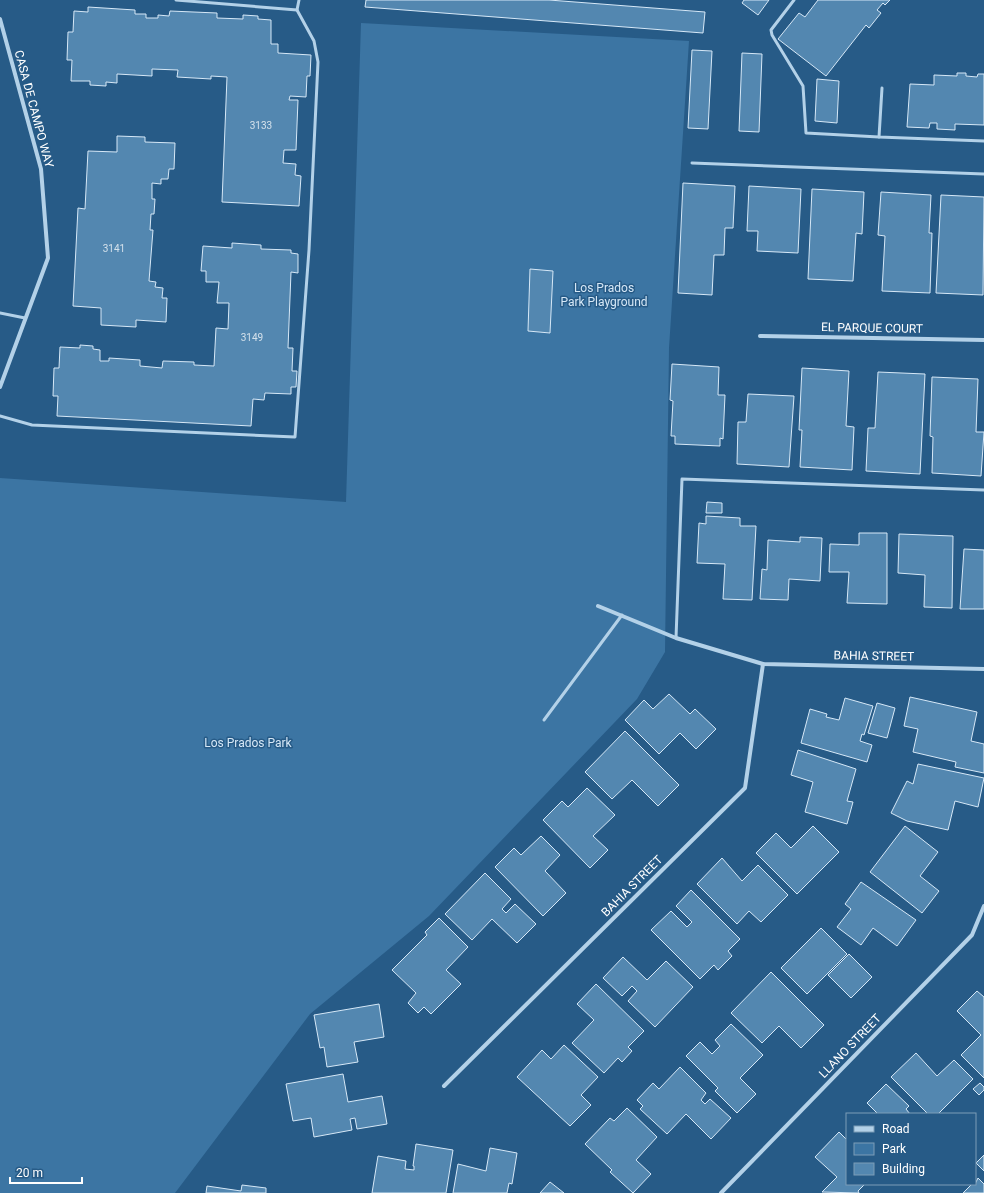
<svg xmlns="http://www.w3.org/2000/svg" width="984" height="1193" font-family="Roboto,sans-serif">
<style>
.green{fill:#3c75a3}
.building{fill:#5387b0;stroke:#d6e8f7}
.lines{fill:none;stroke-linecap:round;stroke-linejoin:round}
.service{stroke:#b3d1e8;stroke-width:3}
.minor{stroke:#b3d1e8;stroke-width:4}
.labels{text-anchor:middle;dominant-baseline:central;stroke-width:3;stroke-linejoin:round;paint-order:stroke}
.number-label{font-size:10px;fill:#d4e1eb}
.street-label{font-size:12px;fill:#fff;stroke:#275b87}
.park-label{font-size:12px;fill:#d6e8f7;stroke:#275b87}
</style>
<rect width="100%" height="100%" fill="#275b87"/>
<!-- green -->
<polygon class="green" points="361,23 689,41 669,348 665,652 637,699 429,916 310,1014 175,1193 0,1193 0,478 346,502"/>
<!-- building -->
<g class="building">
<polygon points="366,0 549,0 705,12 703,33 365,7"/>
<polygon points="744,0 769,0 758,15 742,3"/>
<polygon points="818,0 890,0 885,5 883,3 877,10 881,13 869,28 866,25 826,76 778,39 799,13 805,17"/>
<polygon points="88,7 135,10 135,14 146,14 146,18 158,18 158,15 169,16 170,11 217,13 217,18 243,19 243,15 258,16 258,19 271,20 271,44 278,44 278,53 311,55 310,76 307,76 306,97 290,96 289,100 298,100 296,150 284,150 283,163 296,164 295,175 301,176 299,206 222,202 227,77 211,76 211,79 177,77 178,70 152,69 152,76 117,74 117,83 106,82 106,86 90,85 90,81 71,81 72,60 67,60 68,32 73,32 74,11 88,12"/>
<polygon points="692,50 712,51 708,129 688,128"/>
<polygon points="742,53 762,54 759,132 739,131"/>
<polygon points="957,73 966,73 966,76 977,77 978,74 984,74 984,125 955,124 955,130 937,129 937,123 930,123 929,128 907,127 910,84 934,85 934,75 957,76"/>
<polygon points="817,79 839,81 837,123 815,121"/>
<polygon points="117,136 145,137 145,142 175,143 174,169 169,169 168,179 161,179 161,184 152,183 152,199 155,199 154,214 151,214 150,230 153,230 149,281 156,282 155,287 163,288 162,298 167,298 166,322 136,320 136,327 101,325 101,308 73,306 78,208 85,209 88,151 117,152"/>
<polygon points="683,183 735,186 733,228 725,228 724,255 714,255 712,295 678,293"/>
<polygon points="749,186 801,189 798,253 757,251 758,231 747,231"/>
<polygon points="812,189 864,192 862,234 856,233 853,281 808,279"/>
<polygon points="881,192 931,195 929,233 932,233 930,293 882,291 885,236 878,235"/>
<polygon points="941,195 984,197 983,295 936,293"/>
<polygon points="232,243 261,245 261,249 291,250 291,253 298,254 298,273 291,272 288,348 293,348 292,371 297,371 296,387 291,387 291,394 265,393 264,400 253,399 251,426 57,416 58,396 53,396 54,368 59,368 60,347 80,348 80,345 93,346 93,349 100,350 100,361 109,361 109,358 140,360 140,366 162,368 163,361 194,362 194,365 214,366 216,328 228,329 229,303 217,303 219,282 206,282 206,271 201,271 203,246 232,248"/>
<polygon points="530,269 553,271 550,333 528,331"/>
<polygon points="672,364 719,367 718,395 725,395 723,439 720,438 720,446 675,444 675,436 671,436 673,401 670,400"/>
<polygon points="802,368 849,371 846,426 854,427 852,470 800,467 802,430 799,430"/>
<polygon points="878,372 925,374 920,474 866,471 868,428 875,428"/>
<polygon points="932,377 978,379 976,432 984,432 981,476 932,473 933,437 930,436"/>
<polygon points="748,394 794,396 789,467 737,464 738,422 746,422"/>
<polygon points="707,502 722,503 722,513 706,513"/>
<polygon points="706,516 740,518 740,526 756,526 752,600 723,599 725,564 697,563 699,523 706,524"/>
<polygon points="859,533 887,533 887,604 847,603 849,572 829,572 830,544 859,545"/>
<polygon points="899,534 953,536 952,608 924,607 925,575 898,573"/>
<polygon points="800,537 822,538 820,581 789,579 788,600 760,599 762,569 767,570 768,540 800,542"/>
<polygon points="964,549 984,550 984,609 960,609"/>
<polygon points="669,694 690,714 695,709 716,729 696,749 680,733 659,754 625,720 644,700 653,709"/>
<polygon points="910,697 977,712 971,741 984,744 984,773 955,767 956,762 913,752 918,729 904,726"/>
<polygon points="845,698 873,706 864,735 862,734 860,741 872,745 867,762 801,743 810,709 827,714 826,717 839,720"/>
<polygon points="877,703 895,708 887,738 868,733"/>
<polygon points="625,731 679,785 658,806 632,780 612,799 585,772"/>
<polygon points="798,750 856,769 847,801 853,802 847,824 805,812 813,782 791,775"/>
<polygon points="918,764 984,778 978,807 955,801 948,830 907,821 891,813 907,781 913,784"/>
<polygon points="587,788 615,815 593,836 608,850 590,868 543,820 562,801 568,807"/>
<polygon points="813,826 839,852 797,894 756,853 776,833 791,848"/>
<polygon points="905,826 938,852 920,876 939,891 922,913 870,872"/>
<polygon points="541,836 560,855 545,871 566,893 543,916 495,867 514,848 521,855"/>
<polygon points="722,858 742,881 758,865 788,895 761,922 749,911 737,924 697,884"/>
<polygon points="485,873 511,899 502,909 506,913 515,904 536,924 517,943 492,919 472,940 445,914"/>
<polygon points="861,882 916,920 897,946 873,928 861,945 837,927 851,909 845,904"/>
<polygon points="691,890 740,939 728,951 732,956 718,970 714,965 700,979 651,930 671,911 687,927 692,922 676,906"/>
<polygon points="439,918 468,947 446,970 461,984 431,1014 424,1007 418,1013 408,1003 416,993 392,970 427,935 425,932"/>
<polygon points="821,928 847,954 807,994 781,968"/>
<polygon points="849,954 872,977 851,998 828,975"/>
<polygon points="623,957 647,980 666,961 693,987 655,1027 628,1001 637,991 632,986 622,996 603,978"/>
<polygon points="771,972 824,1025 801,1048 779,1026 762,1043 731,1013"/>
<polygon points="596,984 644,1031 628,1047 632,1051 622,1062 618,1058 604,1073 572,1043 594,1020 577,1004"/>
<polygon points="977,991 984,997 984,1078 961,1055 981,1035 957,1011"/>
<polygon points="379,1004 384,1037 354,1042 358,1062 327,1067 324,1047 320,1048 314,1015"/>
<polygon points="731,1024 763,1055 740,1078 756,1094 737,1113 715,1091 718,1088 686,1056 700,1042 712,1054 720,1046 715,1040"/>
<polygon points="564,1045 598,1077 581,1095 591,1105 570,1126 517,1077 542,1050 551,1059"/>
<polygon points="916,1053 937,1076 954,1060 973,1079 938,1114 928,1114 891,1077"/>
<polygon points="680,1067 706,1093 701,1100 705,1104 710,1099 731,1118 711,1139 686,1114 667,1134 640,1109 643,1106 637,1100 653,1083 659,1089"/>
<polygon points="343,1074 348,1102 382,1096 387,1124 357,1129 355,1118 350,1119 352,1130 314,1137 311,1118 293,1121 286,1084"/>
<polygon points="980,1083 984,1087 984,1090 979,1095 973,1089"/>
<polygon points="886,1084 909,1106 906,1109 910,1114 878,1114 867,1103"/>
<polygon points="627,1108 657,1137 636,1160 651,1174 633,1193 610,1172 612,1170 585,1144 610,1118 614,1121"/>
<polygon points="839,1132 847,1140 847,1184 865,1184 858,1191 859,1193 822,1192 837,1177 815,1157"/>
<polygon points="416,1144 453,1150 446,1193 372,1193 378,1156 406,1161 405,1169 414,1170 414,1166 413,1166"/>
<polygon points="490,1148 517,1153 512,1184 509,1183 507,1193 453,1193 458,1164 486,1171"/>
<polygon points="984,1155 984,1171 976,1163"/>
<polygon points="978,1178 984,1184 984,1193 963,1193 972,1184 975,1184"/>
<polygon points="550,1182 564,1193 540,1193"/>
<polygon points="242,1185 266,1188 266,1193 206,1193 207,1186 241,1191"/>
</g>
<g class="lines">
<!-- service -->
<g class="service">
<polyline points="176,0 297,10 299,0"/>
<polyline points="794,0 771,30 772,35 803,86 806,133 879,137"/>
<polyline points="882,88 879,137 984,141"/>
<polyline points="692,163 984,174"/>
<polyline points="0,313 25,318"/>
<polyline points="0,416 32,425 295,437 309,250 318,62 314,41 297,10"/>
<polyline points="676,638 682,479 984,490"/>
<polyline points="544,720 622,615"/>
</g>
<!-- minor -->
<g class="minor">
<polyline points="0,19 41,169 48,258 0,387"/>
<polyline points="760,336 984,340"/>
<polyline points="598,606 676,638 763,664 984,669"/>
<polyline points="444,1086 745,788 763,664"/>
<polyline points="721,1193 972,935 984,906"/>
</g>
</g>
<g class="labels">
<!-- number labels -->
<g class="number-label">
<text x="261" y="125">3133</text>
<text x="114" y="248">3141</text>
<text x="252" y="337">3149</text>
</g>
<!-- street labels -->
<g class="street-label">
<text transform="translate(34 109) rotate(75)">CASA DE CAMPO WAY</text>
<text transform="translate(872 328) rotate(1)">EL PARQUE COURT</text>
<text transform="translate(874 656) rotate(1)">BAHIA STREET</text>
<text transform="translate(632 886) rotate(-45)">BAHIA STREET</text>
<text transform="translate(850 1046) rotate(-46)">LLANO STREET</text>
</g>
<!-- park labels -->
<g class="park-label">
<text x="604" y="288">Los Prados<tspan x="604" dy="14">Park Playground</tspan></text>
<text x="248" y="743">Los Prados Park</text>
</g>
</g>
<!-- legend -->
<rect x="846" y="1113" width="130" height="72" fill="#275b87" stroke="#7d9db7"/>
<rect x="854" y="1126" width="20" height="6" fill="#b3d1e8" stroke="#7d9db7"/>
<text x="882" y="1133" font-size="12" fill="#ffffff">Road</text>
<rect x="854" y="1143" width="20" height="12" fill="#3c75a3" stroke="#7d9db7"/>
<text x="882" y="1153" font-size="12" fill="#ffffff">Park</text>
<rect x="854" y="1163" width="20" height="12" fill="#5387b0" stroke="#7d9db7"/>
<text x="882" y="1173" font-size="12" fill="#ffffff">Building</text>
<!-- scale -->
<path d="M10 1177v6h72v-6" fill="none" stroke="#ffffff" stroke-width="2"/>
<text x="16" y="1177" font-size="12" fill="#ffffff" stroke="#275b87" stroke-width="3" paint-order="stroke">20 m</text>
</svg>
